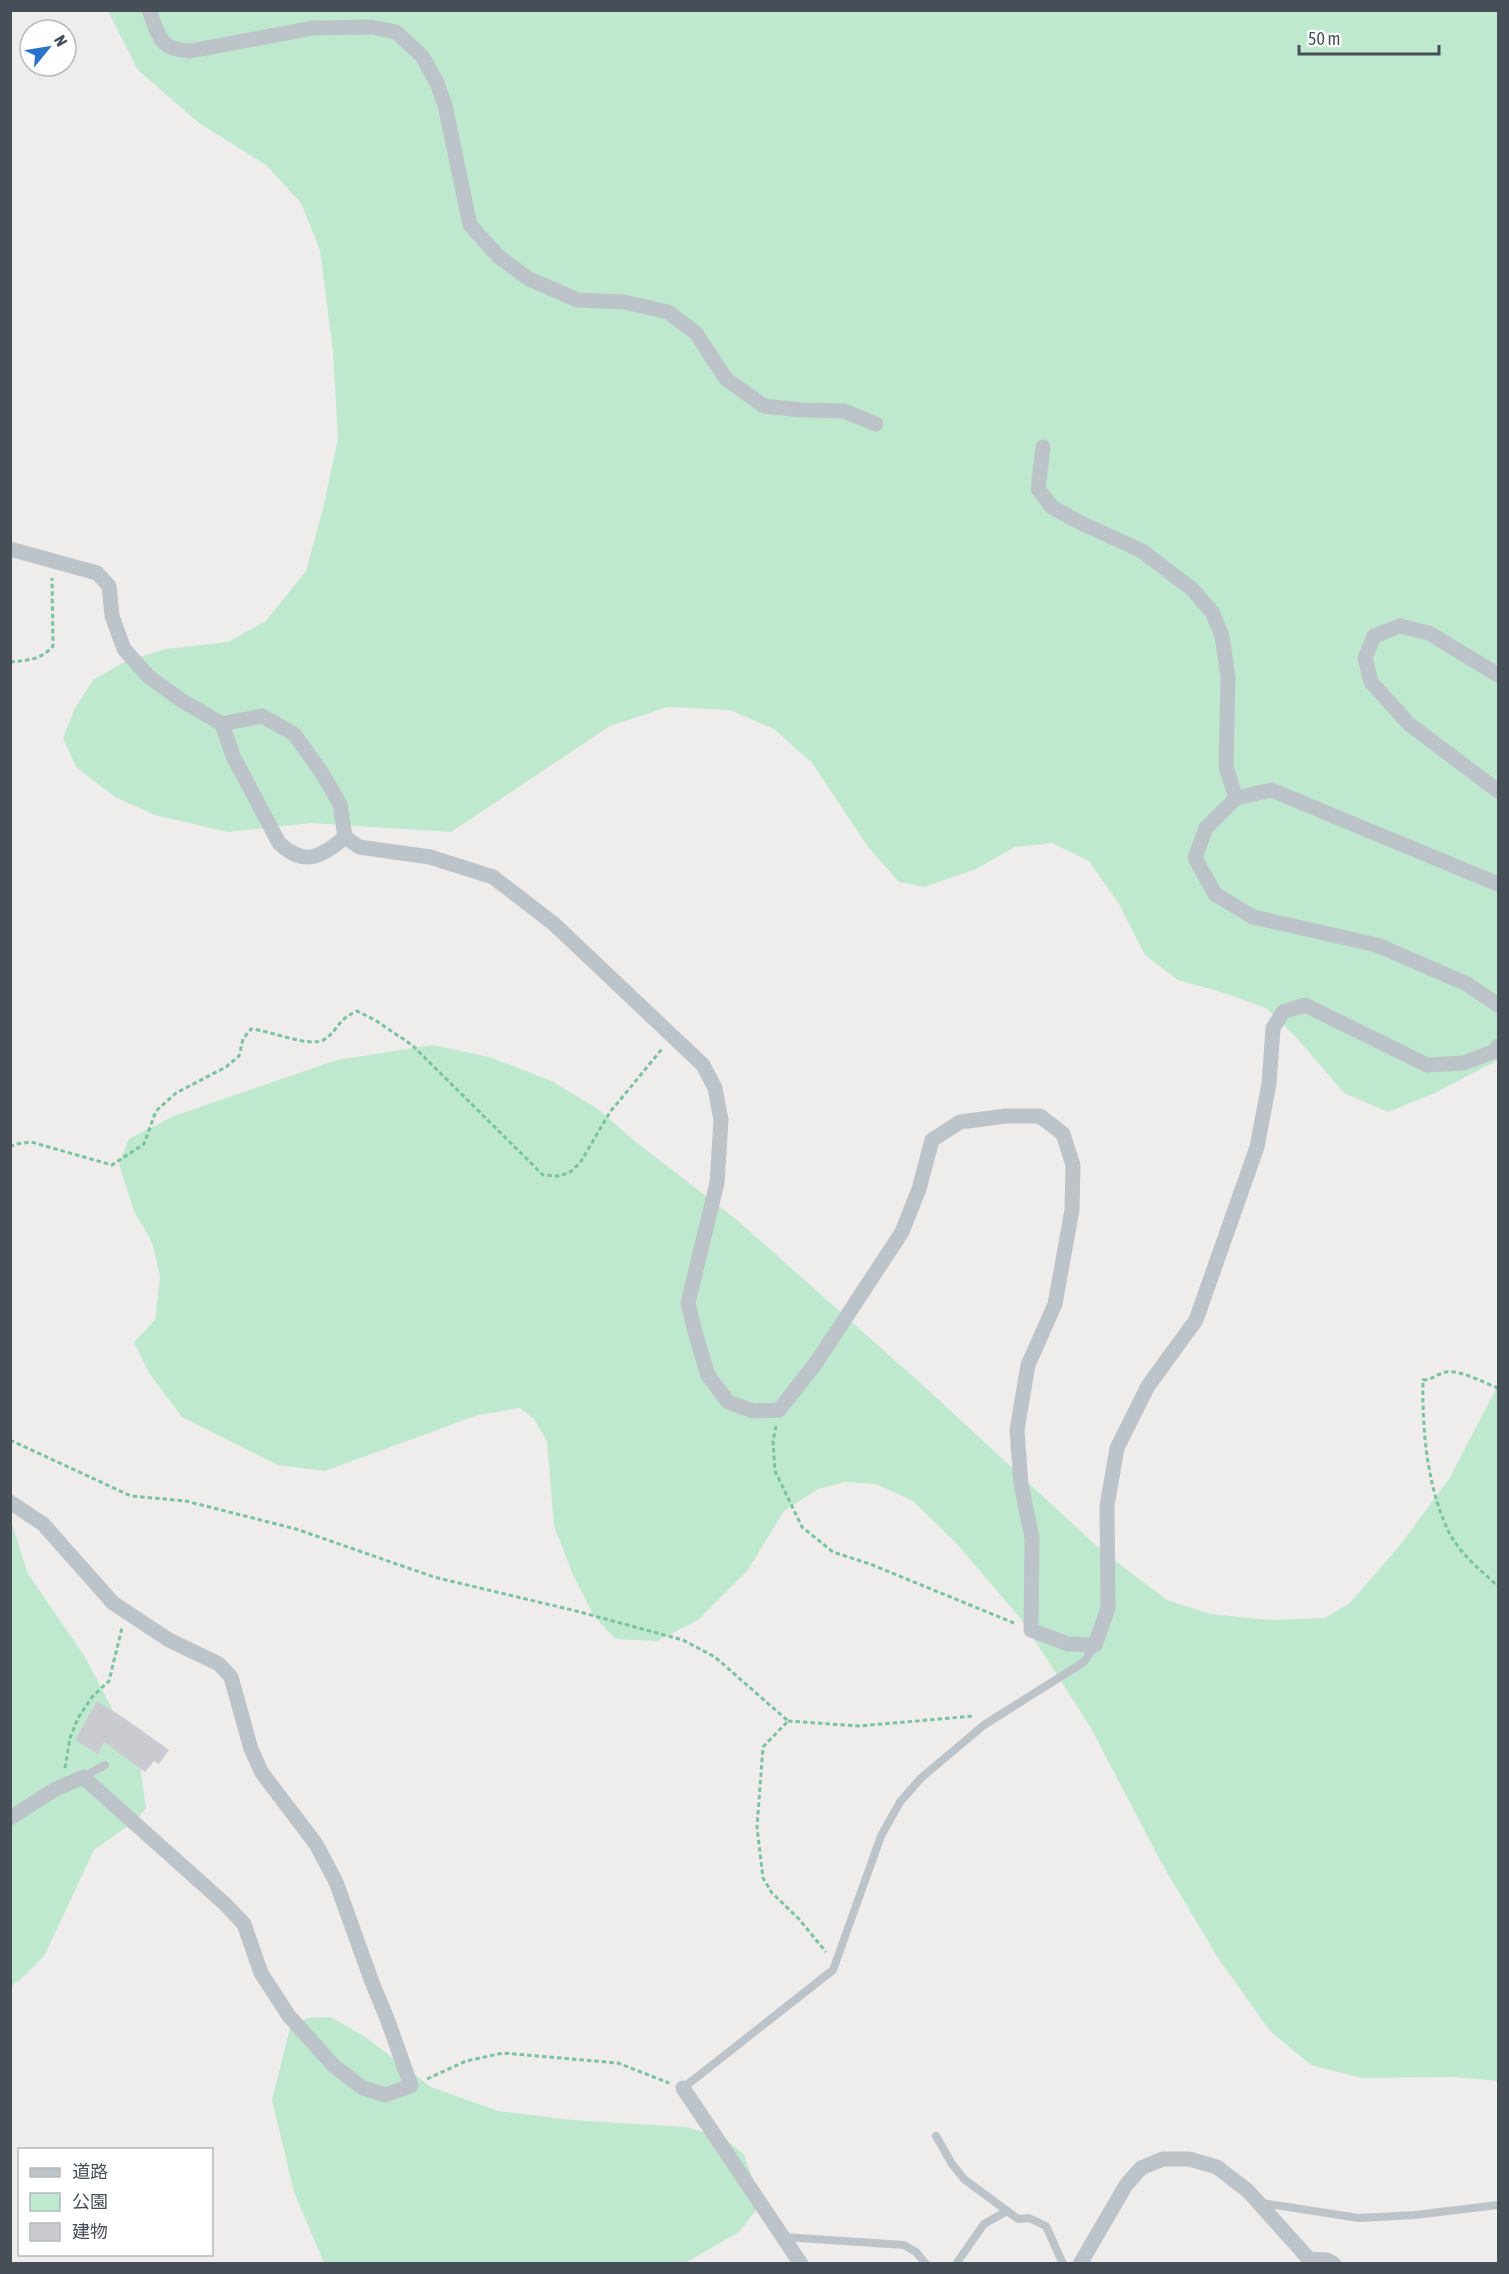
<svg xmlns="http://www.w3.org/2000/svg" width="1509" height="2274" font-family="'Asap Condensed','Noto Sans JP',sans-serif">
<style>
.green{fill:#bee9ce}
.building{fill:#cacbd1}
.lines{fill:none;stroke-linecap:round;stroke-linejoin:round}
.path{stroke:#7ac39e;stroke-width:3;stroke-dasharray:4.5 3;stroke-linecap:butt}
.lane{stroke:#bcc4ca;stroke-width:8}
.street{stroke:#bcc4ca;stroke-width:15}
</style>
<rect width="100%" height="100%" fill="#efecec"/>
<!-- green -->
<g class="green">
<polygon points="108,11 1498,11 1498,1060 1437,1092 1388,1112 1344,1093 1296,1037 1266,1008 1224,993 1178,980 1145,955 1119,904 1089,861 1052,843 1015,847 976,869 924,887 899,882 868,847 812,763 774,729 730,710 668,707 610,726 451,832 311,823 228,832 155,815 115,797 76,767 63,738 74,710 93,680 126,661 166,649 228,642 266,621 306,571 323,509 338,438 333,352 320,250 301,203 266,165 199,123 138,70"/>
<polygon points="433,1045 489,1057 552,1081 599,1110 636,1142 737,1220 927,1389 1101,1550 1167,1600 1210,1614 1268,1620 1325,1618 1350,1603 1401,1544 1449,1479 1498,1385 1498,2081 1455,2077 1362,2078 1311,2065 1270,2031 1218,1958 1162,1864 1091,1728 1021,1619 956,1543 913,1501 876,1484 845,1482 818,1489 784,1511 747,1571 698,1620 657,1641 615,1639 594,1616 573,1575 554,1526 547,1441 534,1419 520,1408 478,1415 325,1471 278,1465 182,1417 149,1373 134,1342 155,1320 160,1276 152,1242 134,1211 119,1164 129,1139 174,1116 337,1060"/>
<polygon points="10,1518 28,1574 85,1657 128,1739 140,1766 146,1808 136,1820 94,1850 44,1956 19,1981 11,1986"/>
<polygon points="330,2017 364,2036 431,2087 498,2111 572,2120 686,2127 723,2138 744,2154 753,2180 757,2209 739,2232 685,2263 324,2263 294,2192 272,2100 290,2028 307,2018"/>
</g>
<!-- building -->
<polygon class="building" points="97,1701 124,1718 169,1750 159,1764 154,1761 145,1772 104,1742 98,1754 75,1740"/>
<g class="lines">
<!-- path -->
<g class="path">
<path d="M10 662C28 660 41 660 53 646L52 578"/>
<path d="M10 1147 16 1144 31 1142 112 1165 144 1144 156 1111 176 1093 226 1067 239 1056 243 1039 251 1029C269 1030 311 1049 325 1039 339 1029 337 1020 357 1011L375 1020 412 1045 543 1175 558 1176 569 1173 580 1163 610 1112 662 1049"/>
<path d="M1498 1388C1484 1383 1462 1370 1446 1372 1437 1374 1432 1380 1423 1380 1422 1429 1427 1491 1451 1536 1462 1555 1482 1572 1498 1586"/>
<polyline points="776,1426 773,1441 775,1471 802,1527 833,1552 870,1564 1014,1623"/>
<polyline points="10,1440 131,1496 186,1501 296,1529 434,1577 576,1611 683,1640 715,1657 788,1721 763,1747 757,1827 763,1878 772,1893 799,1919 826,1952"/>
<polyline points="788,1721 859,1726 974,1716"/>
<polyline points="65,1768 70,1738 78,1718 92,1697 109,1681 122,1628"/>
<polyline points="427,2079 466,2061 503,2053 618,2063 669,2083"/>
</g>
<!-- lane -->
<g class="lane">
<polyline points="83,1777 105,1765"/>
<polyline points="683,2088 833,1970 881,1836 900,1802 921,1778 984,1725 1084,1662 1095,1645"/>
<polyline points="936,2136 952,2164 964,2179 1018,2219 1029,2218 1046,2226 1063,2264"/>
<polyline points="1262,2203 1359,2218 1415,2215 1498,2205"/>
<polyline points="784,2237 904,2245 916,2252 926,2264"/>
<polyline points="956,2264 984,2224 1007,2211"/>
</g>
<!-- street -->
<g class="street">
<path d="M149 10C160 37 158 49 190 51L313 28 371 27 396 32 422 56 437 83 445 105 470 225 499 257 529 279 578 300 624 302 668 312 696 333 726 379 764 406 802 410 844 411 876 424"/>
<polyline points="1043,447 1038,489 1052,507 1077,521 1142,551 1192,589 1212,612 1222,636 1228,678 1226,767 1236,798"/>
<polyline points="10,549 97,573 109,586 112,616 124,649 149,677 181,700 222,724 262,716 294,734 320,770 340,804 345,837 359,847 430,857 493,877 554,924 703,1065 715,1088 721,1120 717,1183 688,1303 695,1332 708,1375 728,1402 753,1411 779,1410 816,1363 902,1232 919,1189 932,1140 960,1122 1006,1116 1040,1116 1063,1134 1073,1165 1072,1210 1055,1304 1028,1365 1017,1430 1021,1484 1032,1538 1031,1630 1068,1644 1095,1645 1108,1608 1107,1506 1117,1448 1148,1386 1196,1320 1257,1147 1269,1084 1273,1028 1283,1012 1305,1005 1427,1065 1464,1063 1495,1051 1498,1046"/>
<polyline points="1498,675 1429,633 1400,626 1374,636 1365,658 1371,682 1409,724 1498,791"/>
<path d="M222 724 233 756 279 843C304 867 322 857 345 837"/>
<polyline points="1498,884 1271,790 1236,798 1206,828 1195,858 1215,894 1253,917 1377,945 1467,984 1498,1005"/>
<polyline points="10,1502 43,1524 113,1603 169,1640 219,1664 231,1677 251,1749 262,1773 316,1844 336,1882 372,1982 388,2021 411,2086 385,2095 363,2088 334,2066 289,2016 261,1973 244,1924 225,1904 83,1777 54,1790 10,1818"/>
<polyline points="683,2088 801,2264"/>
<polyline points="1080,2264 1126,2185 1141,2168 1163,2159 1189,2159 1217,2167 1248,2191 1309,2259 1327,2260 1334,2264"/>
</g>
</g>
<!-- border -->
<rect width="1509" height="2274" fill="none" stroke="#464f57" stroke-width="24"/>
<!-- legend -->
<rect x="18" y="2148" width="195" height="108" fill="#ffffff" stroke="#b5b9bc" stroke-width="1.5"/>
<rect x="30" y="2168" width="30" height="9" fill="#bcc4ca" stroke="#b5b9bc" stroke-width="1.5"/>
<text x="72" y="2178" font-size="18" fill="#464f57">道路</text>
<rect x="30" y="2193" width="30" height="18" fill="#bee9ce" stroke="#b5b9bc" stroke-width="1.5"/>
<text x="72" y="2208" font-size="18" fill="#464f57">公園</text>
<rect x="30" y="2223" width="30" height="18" fill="#cacbd1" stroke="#b5b9bc" stroke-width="1.5"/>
<text x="72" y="2238" font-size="18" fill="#464f57">建物</text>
<!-- north arrow -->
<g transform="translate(48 48) rotate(60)"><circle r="28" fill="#ffffff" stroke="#b5b9bc" stroke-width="1.5"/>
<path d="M0-4.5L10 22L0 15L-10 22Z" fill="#2b72ca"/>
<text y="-9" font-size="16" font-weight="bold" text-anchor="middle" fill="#464f57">N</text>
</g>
<!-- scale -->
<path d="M1299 45v9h140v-9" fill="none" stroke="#464f57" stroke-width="3"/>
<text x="1308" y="45" font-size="18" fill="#464f57" stroke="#ffffff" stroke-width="4.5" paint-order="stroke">50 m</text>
</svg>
